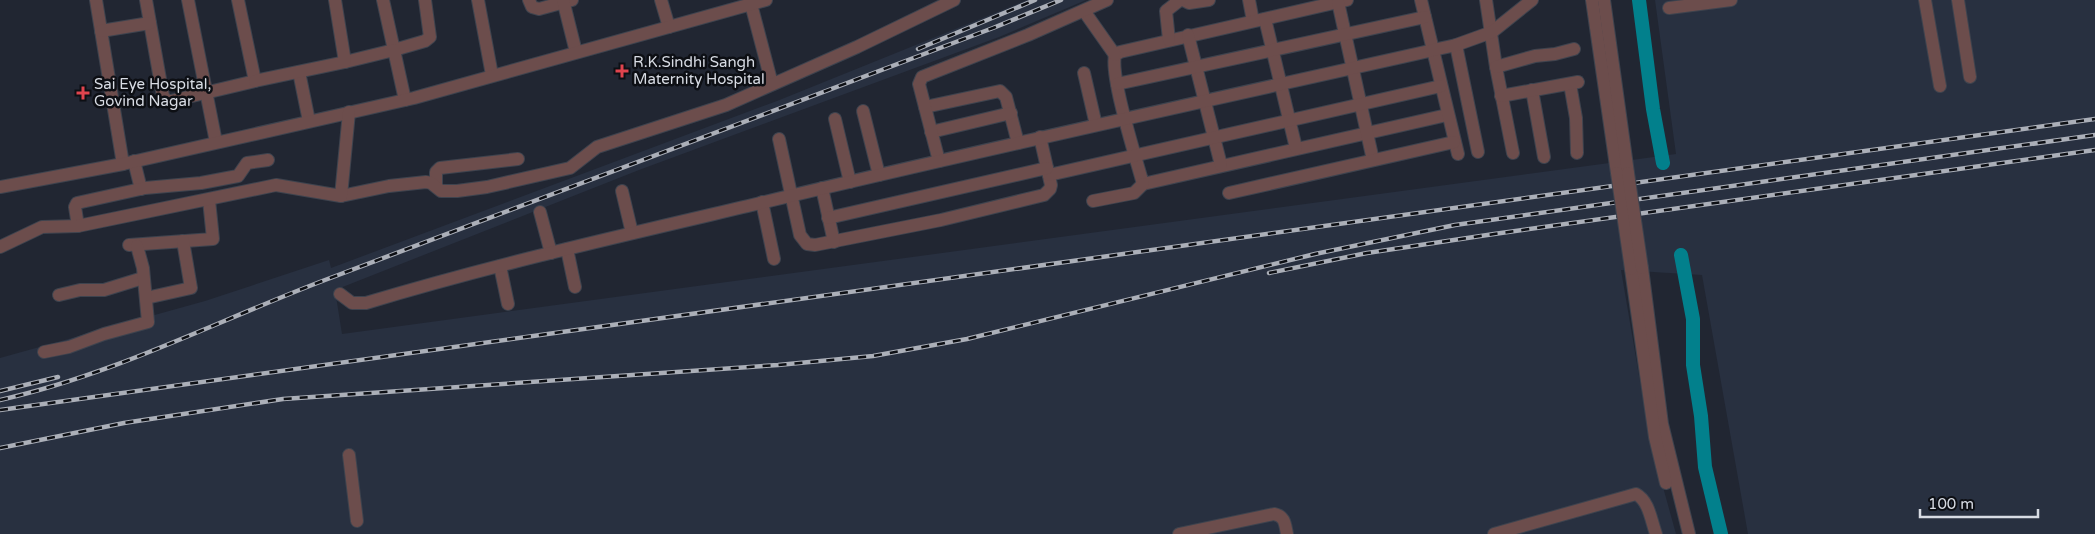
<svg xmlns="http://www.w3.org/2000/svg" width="2095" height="534" font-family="'Varela Round',sans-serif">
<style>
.built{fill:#283040}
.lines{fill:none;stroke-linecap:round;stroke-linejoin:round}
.river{stroke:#02808c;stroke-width:14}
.minor-casing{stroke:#3e434e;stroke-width:14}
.minor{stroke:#6c4d4c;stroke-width:12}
.rail-casing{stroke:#abafb8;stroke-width:4.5}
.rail{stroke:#0d0f14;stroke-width:2.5;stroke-dasharray:8;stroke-linecap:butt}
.minor-bridge-casing{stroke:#3e434e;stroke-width:14;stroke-linecap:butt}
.minor-bridge{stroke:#6c4d4c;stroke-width:12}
.health-dot{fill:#e0444e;stroke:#0d0f14;stroke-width:2}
.labels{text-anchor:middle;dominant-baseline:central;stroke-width:5;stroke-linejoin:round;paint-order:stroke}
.poi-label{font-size:15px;fill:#d8dce4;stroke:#0d0f14;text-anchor:start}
</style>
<rect width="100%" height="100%" fill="#212632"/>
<!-- built -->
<polygon class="built" points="1027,0 1086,0 999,37 639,170 335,290 342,334 1676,154 1655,0 2095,0 2095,534 1748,534 1702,275 1621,270 1650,440 1676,534 0,534 0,358 205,301 329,260 331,268 777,101"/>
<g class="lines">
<!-- river -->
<g class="river">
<polyline points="1639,0 1653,109 1663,163"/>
<polyline points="1681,255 1693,319 1693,365 1701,416 1705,467 1721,534"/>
</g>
<defs>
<g id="minor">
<polyline points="96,0 123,164"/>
<polyline points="146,0 163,96 167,101 171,101 255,81 238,0"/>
<polyline points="188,0 216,142"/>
<polyline points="383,0 394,50 425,41 430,37 425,0"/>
<polyline points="478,0 492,75"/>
<polyline points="529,0 532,7 539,9 572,0"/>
<polyline points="563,0 576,52"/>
<polyline points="661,0 669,27"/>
<polyline points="1183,0 1189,3 1209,0"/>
<polyline points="1249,0 1253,21"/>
<path d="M1347 0 1120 52 1115 55C1110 77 1136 158 1143 184L1447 115"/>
<polyline points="1421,0 1458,154"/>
<polyline points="1486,0 1496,67 1513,153"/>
<polyline points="1592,0 1617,173"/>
<polyline points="1604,0 1628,173"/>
<polyline points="1925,0 1940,86"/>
<polyline points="1958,0 1970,77"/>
<polyline points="1338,2 1373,160"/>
<polyline points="751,4 772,84"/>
<polyline points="1669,8 1731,0"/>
<polyline points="1084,11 1115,55"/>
<polyline points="1265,19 1296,148"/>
<polyline points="101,31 150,23"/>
<polyline points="1188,35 1221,165"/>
<polyline points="1169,40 1166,11 1180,0"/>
<polyline points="1456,45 1478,152"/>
<polyline points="345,62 394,50 405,100"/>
<polyline points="1496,67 1535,56 1555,54 1574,49"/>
<polyline points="299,72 309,121"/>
<polyline points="1084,73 1096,125"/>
<polyline points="255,81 345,62 335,0"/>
<polyline points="1117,84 1425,17"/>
<polyline points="1570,84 1576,118 1577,153"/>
<polyline points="1532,90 1544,157"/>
<polyline points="1501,96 1578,82"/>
<polyline points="925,107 1000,91 1006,97 1018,143"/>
<polyline points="863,111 879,175"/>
<polyline points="835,119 850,182"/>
<polyline points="931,132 1011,113"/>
<polyline points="779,139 800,235 807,244 815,245 941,220 1044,195 1050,189 1051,185 1040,137"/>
<polyline points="134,161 141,189"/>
<polyline points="939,161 919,84 922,77 1028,35 1107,0"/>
<polyline points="1049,175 1441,86"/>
<polyline points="436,186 436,172 440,168 518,159"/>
<polyline points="0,187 123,164 414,98 766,0"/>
<polyline points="822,188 834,242"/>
<polyline points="622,191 632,233"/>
<polyline points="1229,193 1454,142"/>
<polyline points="341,196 389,186 426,182 431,183 441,191 457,191 487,187 570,168 597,147 726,105 857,47 954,0"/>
<polyline points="1093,201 1134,193 1143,184"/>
<polyline points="762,202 774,259"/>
<polyline points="540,212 551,253"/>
<polyline points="828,218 1047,168"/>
<polyline points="78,226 75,207 77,203 145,188 201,183 238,176 247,163 268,160"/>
<polyline points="129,245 213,239 209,200"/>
<polyline points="0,247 42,227 78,226 276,185 341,196 349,112"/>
<polyline points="567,249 575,287"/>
<polyline points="500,266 508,304"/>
<polyline points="1642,268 1662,424 1689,534"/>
<polyline points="1631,269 1655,437 1666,483"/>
<path d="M340 294 352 303H366C492 265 620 236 748 206 983 149 1220 98 1456 45L1492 32 1532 0"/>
<polyline points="59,295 80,290 104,290 143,278"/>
<polyline points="146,298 191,288 183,241"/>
<polyline points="44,352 69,347 104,334 148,322 143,268 137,246"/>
<polyline points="349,455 357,521"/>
<path d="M1179 534 1274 514C1285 516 1285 524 1287 534"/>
<path d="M1494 534 1636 494C1649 501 1651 520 1656 534"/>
</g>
</defs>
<!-- minor casing -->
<use href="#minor" class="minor-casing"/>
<!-- minor -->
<use href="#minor" class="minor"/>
<defs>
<g id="rail">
<polyline points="918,49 1035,0"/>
<polyline points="1269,273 1367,253 1494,234 2095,150"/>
<polyline points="0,391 58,377"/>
<path d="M0 400C113 375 217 321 325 280 547 196 770 112 993 28L1061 0"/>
<polyline points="0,410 2095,119"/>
<polyline points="0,448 124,423 283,399 778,365 873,356 967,339 1315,254 1455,225 2095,135"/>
</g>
</defs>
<!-- rail casing -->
<use href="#rail" class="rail-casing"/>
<!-- rail -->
<use href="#rail" class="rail"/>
<defs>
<g id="minor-bridge">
<polyline points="1617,173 1631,269"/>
<polyline points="1628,173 1642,268"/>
</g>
</defs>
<!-- minor-bridge casing -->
<use href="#minor-bridge" class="minor-bridge-casing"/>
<!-- minor-bridge -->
<use href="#minor-bridge" class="minor-bridge"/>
</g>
<!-- markers -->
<g class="health-dot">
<path d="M619.5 63.5h5v5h5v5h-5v5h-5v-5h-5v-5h5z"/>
<path d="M80.5 85.5h5v5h5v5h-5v5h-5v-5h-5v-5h5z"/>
</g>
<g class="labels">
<!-- poi labels -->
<g class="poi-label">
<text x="633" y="62">R.K.Sindhi Sangh<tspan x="633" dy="17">Maternity Hospital</tspan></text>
<text x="94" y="84">Sai Eye Hospital,<tspan x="94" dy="17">Govind Nagar</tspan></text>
</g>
</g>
<!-- scale -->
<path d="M1920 509v8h118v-8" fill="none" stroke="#d8dce4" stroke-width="2.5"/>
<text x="1928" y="509" font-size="15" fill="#d8dce4" stroke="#0d0f14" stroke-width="4" paint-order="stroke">100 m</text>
</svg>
